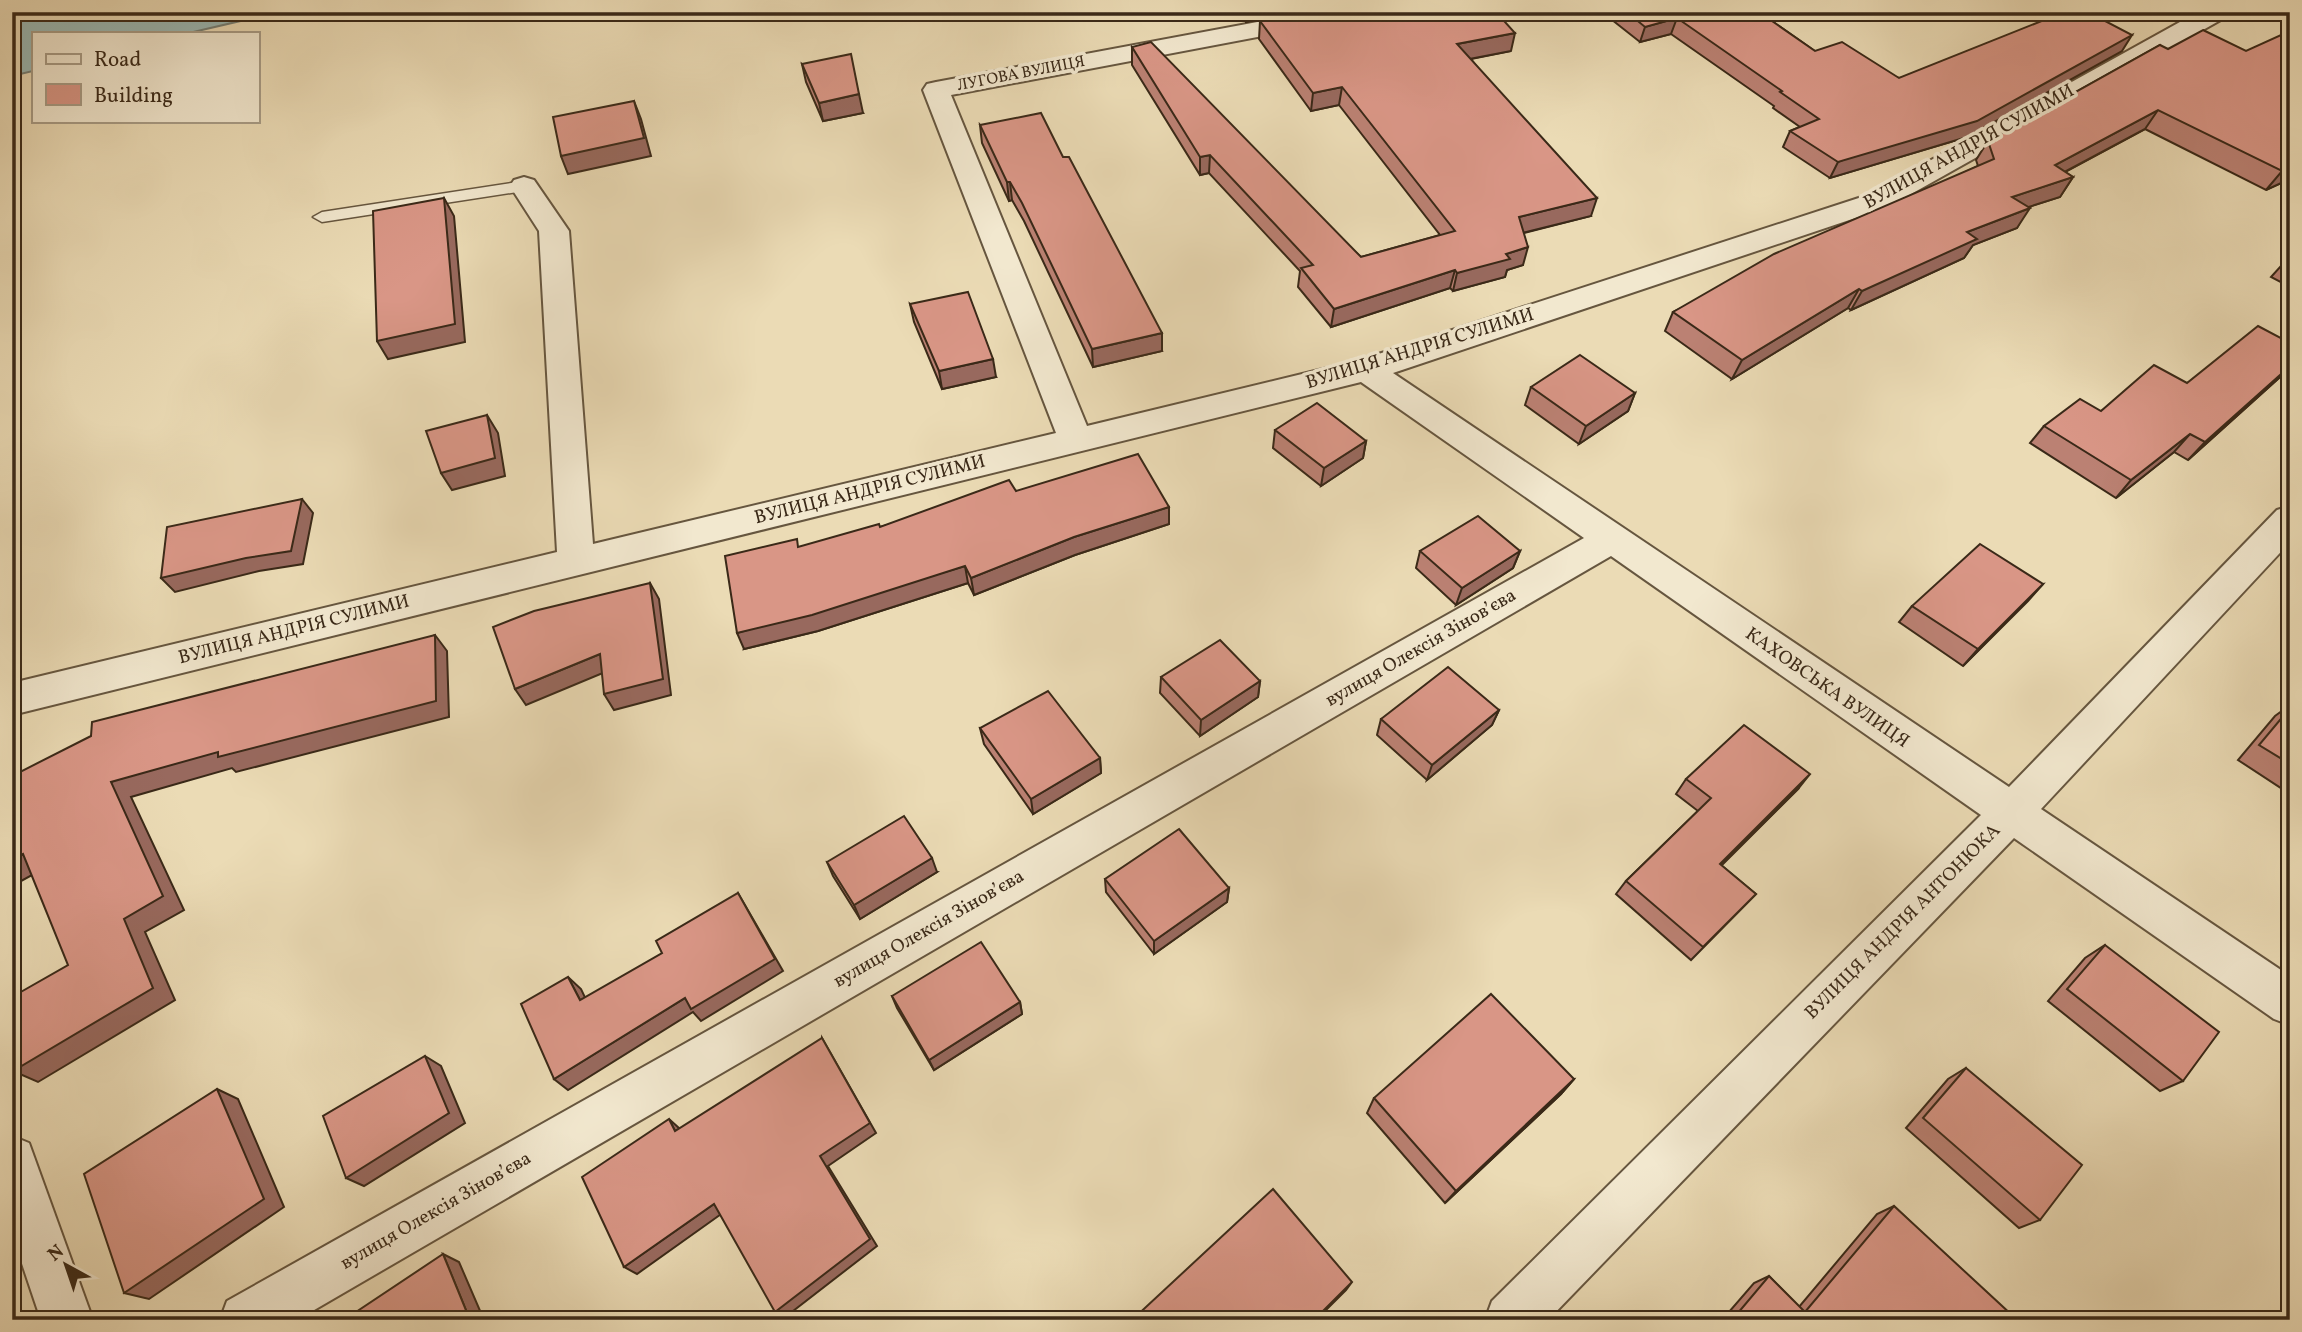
<svg xmlns="http://www.w3.org/2000/svg" width="2302" height="1332" font-family="Vollkorn,serif">
<style>
.water{fill:#9ab9b5;stroke:#747f76;stroke-width:2}
.lines{fill:none;stroke-linecap:round;stroke-linejoin:round}
.service-casing{stroke:#66563f;stroke-width:3}
.minor-casing{stroke:#66563f;stroke-width:4}
.service{fill:#f2e8cf;fill-rule:evenodd}
.minor{fill:#f2e8cf;fill-rule:evenodd}
.wall{fill:#bb8173;stroke:#3a2918;stroke-width:2}
.shaded-wall{fill:#98695e;stroke:#3a2918;stroke-width:2}
.building{fill:#d99686;stroke:#3a2918;stroke-width:2}
.labels{text-anchor:middle;dominant-baseline:central;stroke-width:7;stroke-linejoin:round;paint-order:stroke}
.far-street-label{font-size:16px;fill:#3a2918;stroke:#f2e8cf}
.street-label{font-size:19px;fill:#3a2918;stroke:#f2e8cf}
</style>
<rect width="100%" height="100%" fill="#ebdbb5"/>
<filter id="stains"><feTurbulence type="fractalNoise" baseFrequency=".00286" numOctaves="4"/><feColorMatrix values="0 0 0 0 .2 0 0 0 0 .09 0 0 0 0 .02 0 0 0 .5 -.17"/></filter>
<radialGradient id="worn" r=".72"><stop offset=".6" stop-color="#630" stop-opacity="0"/><stop offset="1" stop-color="#630" stop-opacity=".3"/></radialGradient>
<!-- water -->
<polygon class="water" points="12,12 279,12 189,33 33,33 33,71 12,76"/>
<g class="lines">
<defs>
<polygon id="service" points="524,181 532,186 530,190 322,222 313,217 322,212"/>
<g id="minor">
<polygon points="1311,12 1364,12 1361,17 1352,19 951,95 1087,426 1360,360 1868,195 2198,12 2229,12 2226,17 1888,207 1393,373 2009,787 2277,510 2290,506 2290,542 2041,809 2290,976 2290,1025 2274,1019 2014,838 1548,1320 1485,1320 1492,1301 1981,815 1611,556 297,1320 220,1320 227,1301 1584,538 1361,382 12,715 12,683 557,552 539,231 510,186 514,180 524,177 534,180 569,231 593,544 1056,433 923,90 927,84 936,82"/>
<polygon points="12,1136 29,1143 93,1320 41,1320 12,1234"/>
</g>
</defs>
<!-- service casing -->
<use href="#service" class="service-casing"/>
<!-- minor casing -->
<use href="#minor" class="minor-casing"/>
<!-- service -->
<use href="#service" class="service"/>
<!-- minor -->
<use href="#minor" class="minor"/>
</g>
<!-- wall -->
<g class="wall">
<polygon points="1239,12 1295,12 1246,22"/>
<polygon points="1602,12 1759,12 1815,51 1899,78 2122,51 1967,137 1830,178 1783,147 1790,131 1800,127 1773,108 1774,106 1671,34 1640,42"/>
<polygon points="1260,21 1511,51 1471,59 1591,216 1524,233 1523,265 1507,270 1505,277 1453,291 1450,288 1331,327 1298,287 1300,271 1209,173 1200,175 1132,65 1132,47 1361,257 1440,235 1339,105 1311,111 1259,39"/>
<polygon points="2160,45 2290,179 2266,190 2145,129 2065,172 2073,177 2060,197 2028,207 2017,228 1973,245 1964,258 1851,310 1848,308 1732,379 1665,331 1673,312 1978,166 1976,160 1988,141"/>
<polygon points="802,64 863,113 823,121 806,82"/>
<polygon points="980,125 1162,351 1093,367 1024,221 1012,200 1009,201 982,143"/>
<polygon points="2290,256 2290,287 2271,277"/>
<polygon points="910,304 996,377 942,389 914,322"/>
<polygon points="2290,343 2290,368 2188,460 2174,452 2116,498 2030,443 2044,426 2101,411 2187,383"/>
<polygon points="1531,387 1635,393 1628,411 1579,444 1525,405"/>
<polygon points="1275,430 1366,441 1363,458 1321,486 1273,448"/>
<polygon points="1016,491 1169,507 1169,524 1075,555 974,595 968,583 818,631 744,649 800,547 880,527"/>
<polygon points="1420,551 1520,551 1513,568 1456,605 1416,568"/>
<polygon points="2043,584 1963,666 1899,622 1912,606"/>
<polygon points="1161,677 1260,681 1258,697 1200,736 1160,693"/>
<polygon points="2290,705 2290,794 2238,760 2275,716"/>
<polygon points="1499,710 1492,725 1427,780 1377,735 1381,719"/>
<polygon points="980,728 1100,758 1101,773 1033,814 984,744"/>
<polygon points="1686,779 1798,789 1721,865 1756,894 1691,960 1616,894 1626,881 1698,811 1676,794"/>
<polygon points="827,862 937,872 860,919 833,876"/>
<polygon points="1105,879 1229,888 1227,902 1154,954 1106,892"/>
<polygon points="2105,945 2183,1081 2160,1091 2048,1001 2085,958"/>
<polygon points="892,996 1020,1002 1022,1014 934,1070 897,1008"/>
<polygon points="1966,1068 2040,1220 2019,1228 1906,1128 1948,1079"/>
<polygon points="1574,1079 1561,1094 1445,1203 1367,1113 1374,1098"/>
<polygon points="1894,1206 2012,1320 1722,1320 1754,1283 1769,1276 1799,1307 1877,1214"/>
</g>
<!-- shaded-wall -->
<g class="shaded-wall">
<polygon points="1246,12 1295,12 1246,22"/>
<polygon points="1677,18 1671,34 1640,42 1645,27"/>
<polygon points="1515,33 1511,51 1454,62 1457,44"/>
<polygon points="2132,35 2122,51 1967,137 1830,178 1838,162"/>
<polygon points="1342,87 1339,105 1311,111 1313,93"/>
<polygon points="859,94 863,113 823,121 819,103"/>
<polygon points="634,101 641,119 651,156 568,174 561,156"/>
<polygon points="2158,110 2145,129 2042,184 2055,165"/>
<polygon points="1210,155 1209,173 1200,175 1200,157"/>
<polygon points="2290,167 2290,179 2266,190 2282,171"/>
<polygon points="2073,177 2060,197 2000,216 2012,197"/>
<polygon points="1007,182 1010,182 1012,200 1009,201"/>
<polygon points="444,198 454,216 465,342 388,359 377,341"/>
<polygon points="1597,198 1591,216 1514,235 1519,217"/>
<polygon points="2030,208 2017,228 1973,245 1964,258 1851,310 1862,291 1967,232"/>
<polygon points="1528,247 1523,265 1507,270 1505,277 1453,291 1457,273 1506,254"/>
<polygon points="1455,270 1450,288 1331,327 1334,309"/>
<polygon points="1859,289 1848,308 1732,379 1742,360"/>
<polygon points="1162,333 1162,351 1093,367 1092,349"/>
<polygon points="993,359 996,377 942,389 939,371"/>
<polygon points="2290,366 2290,368 2188,460 2205,442"/>
<polygon points="1635,393 1628,411 1579,444 1586,426"/>
<polygon points="487,415 498,433 505,476 452,490 441,473"/>
<polygon points="2190,434 2174,452 2116,498 2131,480"/>
<polygon points="1366,441 1363,458 1321,486 1324,468"/>
<polygon points="302,499 313,513 303,564 259,571 175,592 161,578"/>
<polygon points="1169,507 1169,524 1075,555 974,595 971,578 1074,537"/>
<polygon points="1520,551 1513,568 1456,605 1462,588"/>
<polygon points="965,566 968,583 818,631 744,649 737,633"/>
<polygon points="650,583 659,599 671,695 614,710 604,694"/>
<polygon points="2043,584 2028,601 1963,666 1978,649"/>
<polygon points="435,635 447,651 449,717 236,772 232,768 131,797 184,910 145,932 175,1000 38,1082 13,1071 124,919 111,782"/>
<polygon points="600,654 610,670 526,705 515,689"/>
<polygon points="1260,681 1258,697 1200,736 1201,720"/>
<polygon points="1499,710 1492,725 1427,780 1432,765"/>
<polygon points="1100,758 1101,773 1033,814 1031,799"/>
<polygon points="1810,774 1798,789 1709,878 1720,864"/>
<polygon points="23,854 45,868 12,886 12,860"/>
<polygon points="932,858 937,872 860,919 854,905"/>
<polygon points="1229,888 1227,902 1154,954 1154,941"/>
<polygon points="738,893 783,971 701,1021 693,1012 568,1090 554,1079 685,998"/>
<polygon points="568,977 581,989 592,1012 580,1000"/>
<polygon points="1020,1002 1022,1014 934,1070 929,1060"/>
<polygon points="822,1038 876,1133 828,1166 877,1246 784,1318 775,1312 820,1156"/>
<polygon points="425,1056 441,1066 465,1123 364,1186 346,1178"/>
<polygon points="1574,1079 1561,1094 1445,1203 1456,1191"/>
<polygon points="217,1089 238,1099 284,1207 149,1299 124,1293"/>
<polygon points="669,1119 680,1129 675,1131"/>
<polygon points="714,1204 724,1212 637,1274 624,1267"/>
<polygon points="443,1254 459,1262 484,1320 470,1320"/>
<polygon points="1352,1282 1346,1290 1316,1320 1314,1320"/>
</g>
<!-- building -->
<g class="building">
<polygon points="1308,12 1496,12 1515,33 1457,44 1597,198 1519,217 1528,247 1506,254 1510,259 1457,273 1455,270 1334,309 1301,268 1313,265 1210,155 1200,157 1132,47 1151,42 1361,257 1455,231 1342,87 1313,93 1260,21"/>
<polygon points="1627,12 1759,12 1815,51 1842,42 1899,78 2064,12 2088,12 2132,35 1977,121 1838,162 1790,131 1819,119 1780,92 1782,91 1677,18 1645,27"/>
<polygon points="2203,30 2246,51 2290,31 2290,167 2282,171 2158,110 2055,165 2073,177 2012,197 2030,208 1967,232 1977,239 1862,291 1859,289 1742,360 1673,312 1774,254 1994,159 1988,141 2160,45 2168,49"/>
<polygon points="851,54 859,94 819,103 802,64"/>
<polygon points="634,101 644,138 561,156 553,117"/>
<polygon points="1041,113 1063,157 1069,157 1162,333 1092,349 1022,203 1010,182 1007,182 980,125"/>
<polygon points="444,198 455,324 377,341 373,211"/>
<polygon points="968,292 993,359 939,371 910,304"/>
<polygon points="2258,326 2290,343 2290,366 2205,442 2190,434 2131,480 2044,426 2080,399 2101,411 2154,365 2187,383"/>
<polygon points="1580,355 1635,393 1586,426 1531,387"/>
<polygon points="1317,403 1366,441 1324,468 1275,430"/>
<polygon points="487,415 495,458 441,473 426,431"/>
<polygon points="1138,454 1169,507 1074,537 971,578 965,566 812,615 737,633 725,556 797,539 798,547 879,524 880,527 1009,480 1016,491"/>
<polygon points="302,499 291,551 246,558 161,578 167,527"/>
<polygon points="1478,516 1520,551 1462,588 1420,551"/>
<polygon points="1980,544 2043,584 1978,649 1912,606"/>
<polygon points="650,583 663,679 604,694 600,654 515,689 493,627 534,611"/>
<polygon points="435,635 436,701 218,757 218,752 111,782 163,896 124,919 153,988 13,1071 12,1068 12,997 68,965 23,854 12,860 12,776 91,736 92,722"/>
<polygon points="1220,640 1260,681 1201,720 1161,677"/>
<polygon points="1448,667 1499,710 1432,765 1381,719"/>
<polygon points="1048,691 1100,758 1031,799 980,728"/>
<polygon points="2290,708 2290,764 2259,745"/>
<polygon points="1744,725 1810,774 1720,864 1756,894 1703,947 1626,881 1711,798 1686,779"/>
<polygon points="904,816 932,858 854,905 827,862"/>
<polygon points="1179,829 1229,888 1154,941 1105,879"/>
<polygon points="738,893 775,959 691,1009 685,998 554,1079 521,1004 568,977 580,1000 662,953 656,941"/>
<polygon points="981,942 1020,1002 929,1060 892,996"/>
<polygon points="2105,945 2219,1032 2183,1081 2067,989"/>
<polygon points="1491,994 1574,1079 1456,1191 1374,1098"/>
<polygon points="822,1038 870,1123 820,1156 870,1239 775,1312 714,1204 624,1267 582,1177 669,1119 675,1131"/>
<polygon points="425,1056 449,1113 346,1178 323,1116"/>
<polygon points="1966,1068 2082,1165 2040,1220 1923,1118"/>
<polygon points="217,1089 264,1199 124,1293 84,1174"/>
<polygon points="1273,1189 1352,1282 1314,1320 1132,1320"/>
<polygon points="1894,1206 2014,1317 2012,1320 1732,1320 1769,1276 1805,1312"/>
<polygon points="443,1254 470,1320 344,1320"/>
</g>
<g class="labels">
<!-- far-street labels -->
<g class="far-street-label">
<text transform="translate(1021 74) rotate(-11)">ЛУГОВА ВУЛИЦЯ</text>
</g>
<!-- street labels -->
<g class="street-label">
<text transform="translate(1969 147) rotate(-29)">ВУЛИЦЯ АНДРІЯ СУЛИМИ</text>
<text transform="translate(1420 349) rotate(-17)">ВУЛИЦЯ АНДРІЯ СУЛИМИ</text>
<text transform="translate(870 490) rotate(-14)">ВУЛИЦЯ АНДРІЯ СУЛИМИ</text>
<text transform="translate(294 630) rotate(-14)">ВУЛИЦЯ АНДРІЯ СУЛИМИ</text>
<text transform="translate(1421 648) rotate(-30)">вулиця Олексія Зіновʼєва</text>
<text transform="translate(1827 688) rotate(35)">КАХОВСЬКА ВУЛИЦЯ</text>
<text transform="translate(1903 922) rotate(-45)">ВУЛИЦЯ АНДРІЯ АНТОНЮКА</text>
<text transform="translate(929 929) rotate(-30)">вулиця Олексія Зіновʼєва</text>
<text transform="translate(436 1211) rotate(-30)">вулиця Олексія Зіновʼєва</text>
</g>
</g>
<!-- margin -->
<rect width="2302" height="1332" fill="none" stroke="#ebdbb5" stroke-width="42"/>
<rect x="14" y="14" width="2274" height="1304" fill="none" stroke="#3a2918" stroke-width="3.5"/>
<rect x="21" y="21" width="2260" height="1290" fill="none" stroke="#3a2918" stroke-width="2"/>
<!-- legend -->
<rect x="32" y="32" width="228" height="91" fill="#f2e8cf" stroke="#a89c86" stroke-width="2"/>
<rect x="46" y="54" width="35" height="10" fill="#f2e8cf" stroke="#a89c86" stroke-width="2"/>
<text x="94" y="66" font-size="21" fill="#3a2918">Road</text>
<rect x="46" y="84" width="35" height="21" fill="#d99686" stroke="#a89c86" stroke-width="2"/>
<text x="94" y="102" font-size="21" fill="#3a2918">Building</text>
<!-- north arrow -->
<g transform="translate(66 1265) rotate(320)" stroke="#f2e8cf" stroke-width="5" paint-order="stroke">
<path d="M0-5L12 26L0 18L-12 26Z" fill="#3a2918"/>
<text y="-10" font-size="19" font-weight="bold" text-anchor="middle" fill="#3a2918">N</text>
</g>
<rect width="100%" height="100%" filter="url(#stains)"/>
<rect width="100%" height="100%" fill="url(#worn)"/>
</svg>
